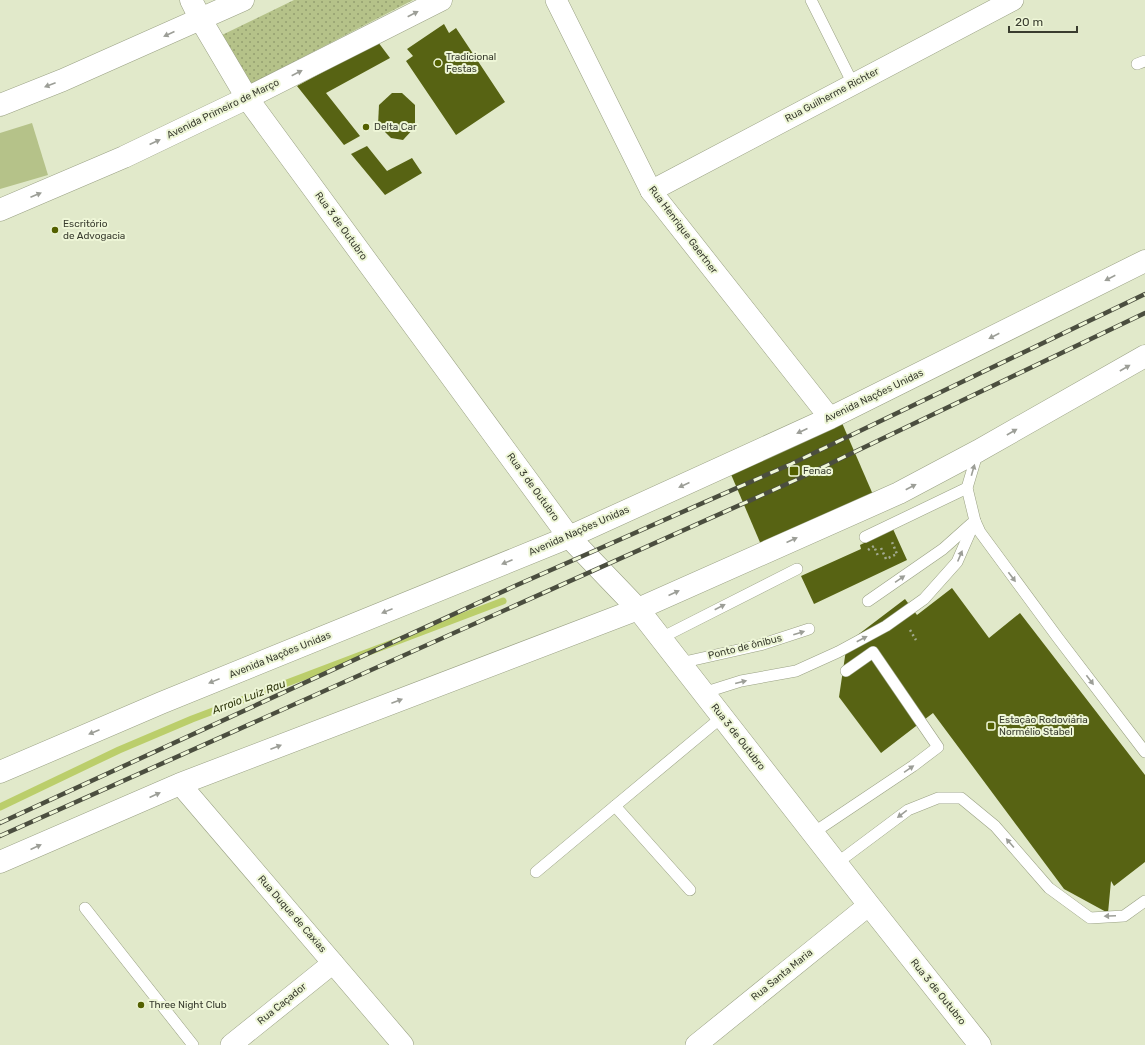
<svg xmlns="http://www.w3.org/2000/svg" width="1145" height="1045" font-family="Rubik,sans-serif">
<style>
.grass{fill:url(#grass-dots)}
.pitch{fill:#b5c289}
.lines{fill:none;stroke-linecap:round;stroke-linejoin:round}
.stream{stroke:#bbce6b;stroke-width:7}
.building{fill:#576313}
.lane-casing{stroke:#99a083;stroke-width:12}
.street-casing{stroke:#99a083;stroke-width:22}
.secondary-casing{stroke:#99a083;stroke-width:23}
.primary-casing{stroke:#99a083;stroke-width:23}
.path{stroke:#a3aa91;stroke-width:2.5;stroke-dasharray:2 3;stroke-linecap:butt}
.lane{stroke:#fff;stroke-width:11}
.street{stroke:#fff;stroke-width:21}
.secondary{stroke:#fff;stroke-width:22}
.primary{stroke:#fff;stroke-width:22}
.rail-casing{stroke:#4b4e3f;stroke-width:4.5}
.rail{stroke:#eef6d7;stroke-width:3;stroke-dasharray:9;stroke-linecap:butt}
.path-bridge{stroke:#a3aa91;stroke-width:2.5;stroke-dasharray:2 3;stroke-linecap:butt}
.oneway{fill:#9c9e97}
.poi-dot{fill:#536000;stroke:#eef6d7;stroke-width:1.5}
.labels{text-anchor:middle;dominant-baseline:central;stroke-width:4;stroke-linejoin:round;paint-order:stroke}
.poi-label{font-size:10px;fill:#393c2f;stroke:#eef6d7;text-anchor:start}
.street-label{font-size:10px;fill:#393c2f;stroke:#eef6d7}
.water-label{font-size:11px;font-style:italic;fill:#2f360c;stroke:#eef6d7}
</style>
<defs>
<pattern id="grass-dots" width="8" height="8" patternUnits="userSpaceOnUse"><rect width="8" height="8" fill="#b5c289"/><path d="M2 2h.1M6 6h.1" fill="none" stroke="#949f70" stroke-width="1.8" stroke-linecap="round"/></pattern>
</defs>
<rect width="100%" height="100%" fill="#e1e9ca"/>
<!-- grass -->
<polygon class="grass" points="294,0 413,0 251,84 222,35"/>
<!-- pitch -->
<polygon class="pitch" points="32,123 48,175 0,189 0,133"/>
<g class="lines">
<!-- stream -->
<polyline class="stream" points="0,807 119,750 192,719 503,601"/>
</g>
<!-- building -->
<g class="building">
<polygon points="444,24 449,33 456,28 505,102 456,135 406,61 413,56 407,49"/>
<polygon points="378,42 390,58 326,93 360,136 344,145 297,86"/>
<polygon points="392,93 402,93 415,105 415,127 403,140 391,138 378,125 379,105"/>
<polygon points="367,146 387,171 412,158 422,173 385,195 351,154"/>
<polygon points="842,423 874,497 762,547 730,472"/>
<polygon points="893,529 907,560 814,604 801,576 861,549 860,545"/>
<polygon points="952,588 989,638 1020,613 1145,775 1145,862 1114,886 1111,881 1108,913 1064,889 933,713 881,753 839,697 847,643 905,599 917,615"/>
</g>
<g class="lines">
<defs>
<g id="lane">
<polyline points="811,0 853,84"/>
<polyline points="1137,64 1145,61"/>
<polyline points="978,451 967,488 975,521 980,532 1058,638 1145,752"/>
<polyline points="865,537 967,488"/>
<polyline points="868,601 943,549 971,524"/>
<polyline points="661,638 797,569"/>
<polyline points="680,663 760,645 809,629"/>
<polyline points="703,693 741,681 796,671 838,652 886,626 924,599 957,562 975,521"/>
<polyline points="813,833 913,766 938,747 873,652 846,671"/>
<polyline points="837,863 908,810 938,798 961,798 995,826 1049,888 1090,918 1124,916 1145,901"/>
<polyline points="536,872 615,806"/>
<polyline points="690,890 615,806 722,717"/>
<polyline points="85,908 193,1045"/>
</g>
<g id="street">
<polyline points="556,0 651,191 830,418"/>
<polyline points="651,191 1013,0"/>
<polyline points="180,784 403,1045"/>
<polyline points="231,1045 333,963"/>
<polyline points="696,1045 869,905"/>
</g>
<g id="secondary">
<polyline points="191,0 201,20 247,98 569,537 638,609 869,905 980,1045"/>
<polyline points="0,105 63,80 243,0"/>
<polyline points="0,210 124,157 247,98 441,0"/>
</g>
<g id="primary">
<polyline points="0,772 161,703 569,537 830,418 1145,261"/>
<polyline points="0,862 180,784 638,609 899,493 978,451 1145,356"/>
</g>
</defs>
<!-- lane casing -->
<use href="#lane" class="lane-casing"/>
<!-- street casing -->
<use href="#street" class="street-casing"/>
<!-- secondary casing -->
<use href="#secondary" class="secondary-casing"/>
<!-- primary casing -->
<use href="#primary" class="primary-casing"/>
<!-- path -->
<g class="path">
<polyline points="881,548 886,559 897,554 892,542"/>
<polyline points="910,630 916,640"/>
</g>
<!-- lane -->
<use href="#lane" class="lane"/>
<!-- street -->
<use href="#street" class="street"/>
<!-- secondary -->
<use href="#secondary" class="secondary"/>
<!-- primary -->
<use href="#primary" class="primary"/>
<defs>
<g id="rail">
<polyline points="0,823 517,585 791,464 1145,294"/>
<polyline points="0,836 798,479 1145,313"/>
</g>
</defs>
<!-- rail casing -->
<use href="#rail" class="rail-casing"/>
<!-- rail -->
<use href="#rail" class="rail"/>
<!-- path-bridge -->
<polyline class="path-bridge" points="868,550 874,546 878,556"/>
</g>
<!-- one-way arrows -->
<defs><path id="oneway-solid" d="M-6-.8H1V-3.2L6.5 0L1 3.2V.8H-6Z"/></defs>
<g class="oneway">
<use href="#oneway-solid" transform="translate(413 14) rotate(-27)"/>
<use href="#oneway-solid" transform="translate(169 34) rotate(156)"/>
<use href="#oneway-solid" transform="translate(297 73) rotate(-27)"/>
<use href="#oneway-solid" transform="translate(50 85) rotate(159)"/>
<use href="#oneway-solid" transform="translate(155 142) rotate(-25)"/>
<use href="#oneway-solid" transform="translate(36 195) rotate(-23)"/>
<use href="#oneway-solid" transform="translate(1110 278) rotate(153)"/>
<use href="#oneway-solid" transform="translate(994 336) rotate(153)"/>
<use href="#oneway-solid" transform="translate(1125 368) rotate(-30)"/>
<use href="#oneway-solid" transform="translate(802 431) rotate(156)"/>
<use href="#oneway-solid" transform="translate(1012 432) rotate(-30)"/>
<use href="#oneway-solid" transform="translate(973 470) rotate(-74)"/>
<use href="#oneway-solid" transform="translate(684 485) rotate(156)"/>
<use href="#oneway-solid" transform="translate(911 487) rotate(-28)"/>
<use href="#oneway-solid" transform="translate(792 540) rotate(-24)"/>
<use href="#oneway-solid" transform="translate(960 556) rotate(-67)"/>
<use href="#oneway-solid" transform="translate(507 562) rotate(158)"/>
<use href="#oneway-solid" transform="translate(1012 577) rotate(53)"/>
<use href="#oneway-solid" transform="translate(900 579) rotate(-34)"/>
<use href="#oneway-solid" transform="translate(674 593) rotate(-24)"/>
<use href="#oneway-solid" transform="translate(720 607) rotate(-27)"/>
<use href="#oneway-solid" transform="translate(387 611) rotate(158)"/>
<use href="#oneway-solid" transform="translate(799 633) rotate(-17)"/>
<use href="#oneway-solid" transform="translate(862 639) rotate(-28)"/>
<use href="#oneway-solid" transform="translate(1090 680) rotate(53)"/>
<use href="#oneway-solid" transform="translate(214 681) rotate(158)"/>
<use href="#oneway-solid" transform="translate(741 682) rotate(-14)"/>
<use href="#oneway-solid" transform="translate(397 701) rotate(-21)"/>
<use href="#oneway-solid" transform="translate(94 732) rotate(157)"/>
<use href="#oneway-solid" transform="translate(276 747) rotate(-21)"/>
<use href="#oneway-solid" transform="translate(909 769) rotate(-34)"/>
<use href="#oneway-solid" transform="translate(155 795) rotate(-24)"/>
<use href="#oneway-solid" transform="translate(902 814) rotate(143)"/>
<use href="#oneway-solid" transform="translate(1010 843) rotate(-131)"/>
<use href="#oneway-solid" transform="translate(36 847) rotate(-24)"/>
<use href="#oneway-solid" transform="translate(1110 916) rotate(177)"/>
</g>
<!-- markers -->
<g class="poi-dot">
<circle cx="438" cy="63" r="4"/>
<circle cx="366" cy="127" r="4"/>
<circle cx="55" cy="230" r="4"/>
<rect x="789" y="466" width="10" height="10" rx="2"/>
<rect x="987" y="722" width="8" height="8" rx="2"/>
<circle cx="141" cy="1005" r="4"/>
</g>
<g class="labels">
<!-- poi labels -->
<g class="poi-label">
<text x="446" y="57">Tradicional<tspan x="446" dy="12">Festas</tspan></text>
<text x="374" y="127">Delta Car</text>
<text x="63" y="224">Escritório<tspan x="63" dy="12">de Advogacia</tspan></text>
<text x="803" y="471">Fenac</text>
<text x="999" y="720">Estação Rodoviária<tspan x="999" dy="12">Normélio Stabel</tspan></text>
<text x="149" y="1005">Three Night Club</text>
</g>
<!-- street labels -->
<g class="street-label">
<text transform="translate(832 95) rotate(-28)">Rua Guilherme Richter</text>
<text transform="translate(223 109) rotate(-26)">Avenida Primeiro de Março</text>
<text transform="translate(341 226) rotate(54)">Rua 3 de Outubro</text>
<text transform="translate(683 230) rotate(53)">Rua Henrique Gaertner</text>
<text transform="translate(874 396) rotate(-26)">Avenida Nações Unidas</text>
<text transform="translate(533 487) rotate(54)">Rua 3 de Outubro</text>
<text transform="translate(579 531) rotate(-24)">Avenida Nações Unidas</text>
<text transform="translate(745 647) rotate(-14)">Ponto de ônibus</text>
<text transform="translate(280 655) rotate(-22)">Avenida Nações Unidas</text>
<text transform="translate(738 737) rotate(52)">Rua 3 de Outubro</text>
<text transform="translate(292 914) rotate(49)">Rua Duque de Caxias</text>
<text transform="translate(782 975) rotate(-39)">Rua Santa Maria</text>
<text transform="translate(938 992) rotate(51)">Rua 3 de Outubro</text>
<text transform="translate(282 1004) rotate(-39)">Rua Caçador</text>
</g>
<!-- water labels -->
<g class="water-label">
<text transform="translate(249 697) rotate(-21)">Arroio Luiz Rau</text>
</g>
</g>
<!-- scale -->
<path d="M1009 26v6h68v-6" fill="none" stroke="#393c2f" stroke-width="2"/>
<text x="1015" y="26" font-size="12" fill="#393c2f" stroke="#eef6d7" stroke-width="3" paint-order="stroke">20 m</text>
</svg>
